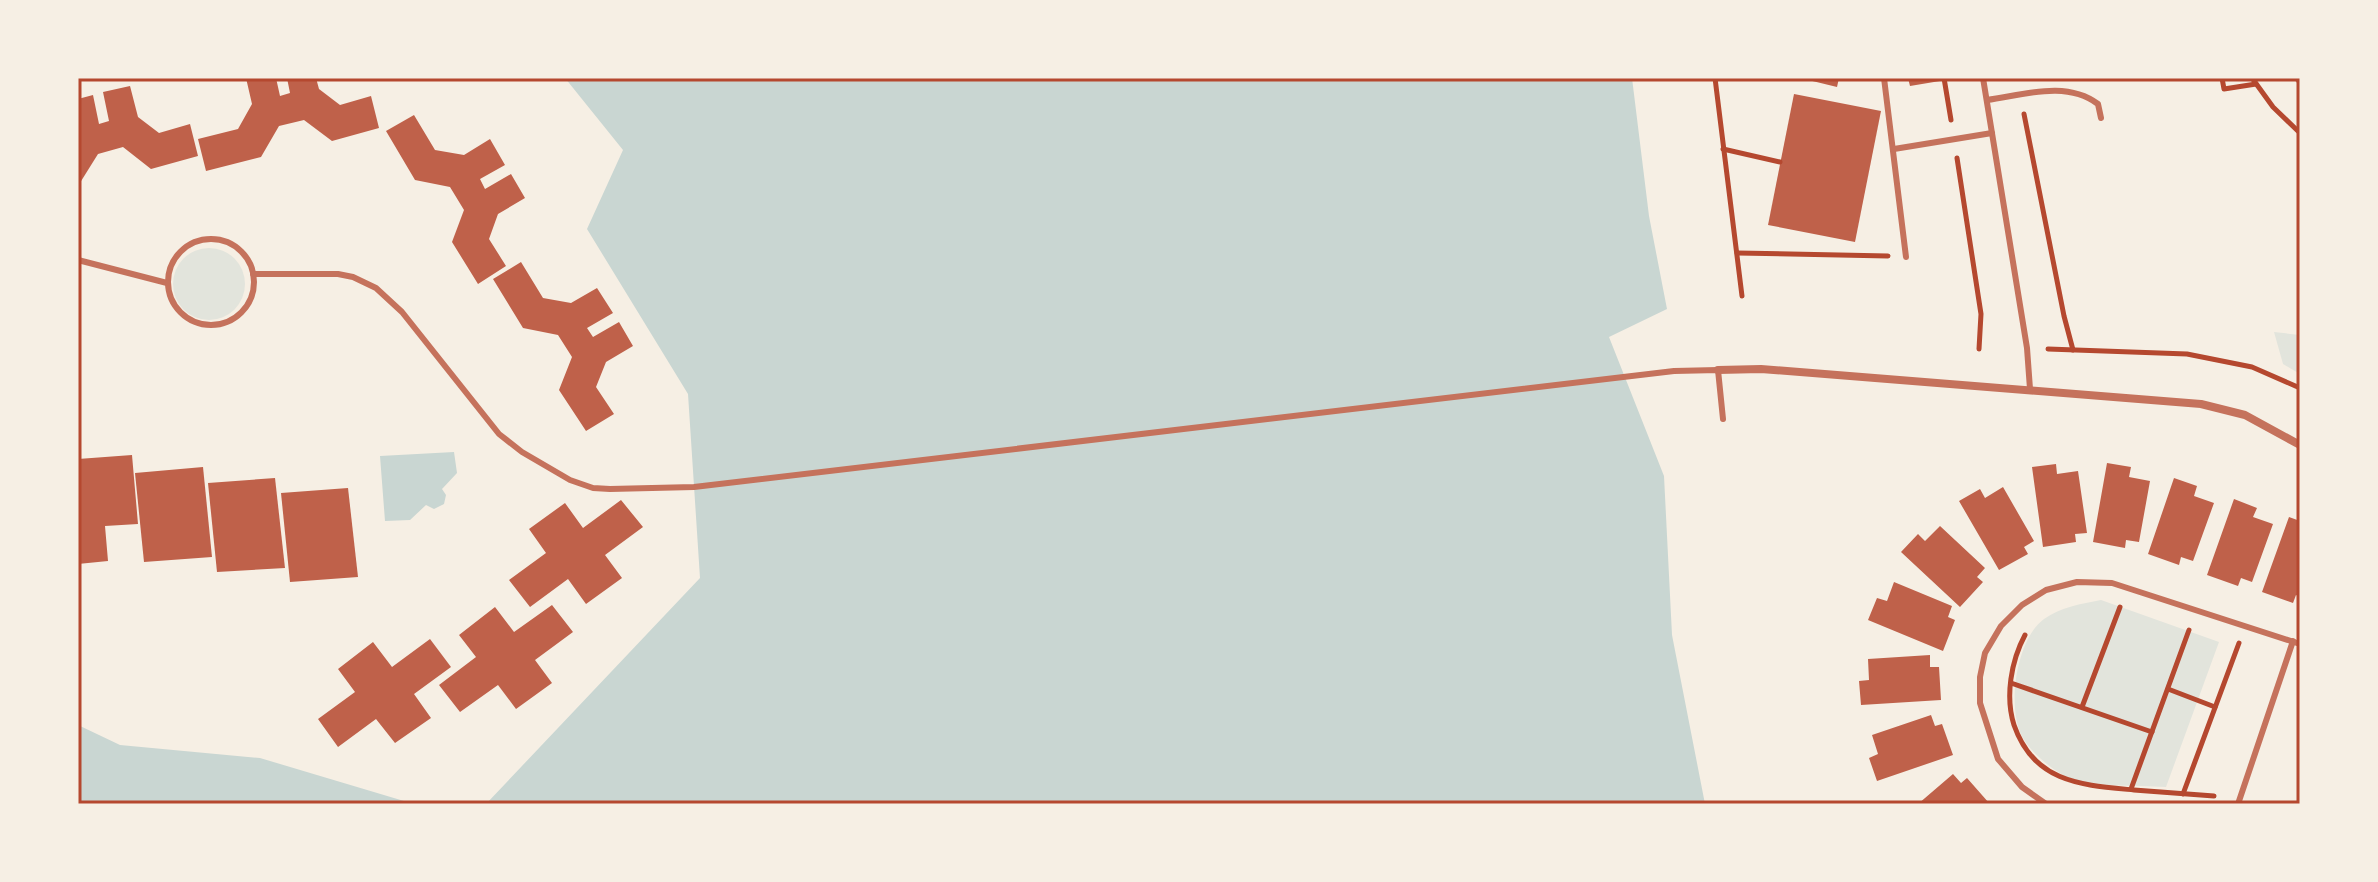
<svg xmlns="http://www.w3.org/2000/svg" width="2378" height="882" font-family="Merriweather,serif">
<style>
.green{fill:#e2e4dc}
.water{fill:#c9d6d2}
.building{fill:#bf614a}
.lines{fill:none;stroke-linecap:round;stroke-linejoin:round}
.path{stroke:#b5482f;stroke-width:5}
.service{stroke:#c5725c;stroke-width:6}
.minor{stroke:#c5725c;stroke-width:8}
.neatline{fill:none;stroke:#b5482f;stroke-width:3}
</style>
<rect width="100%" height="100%" fill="#f6efe4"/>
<!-- green -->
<g class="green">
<circle cx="209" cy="284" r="36"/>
<polygon points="2274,332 2300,335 2300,374 2283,364"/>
<path d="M2101 600 2219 642 2166 787C2137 785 2088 788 2063 775 2049 767 2031 752 2023 738 2006 709 2016 639 2044 619 2061 607 2081 604 2101 600Z"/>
</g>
<!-- water -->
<g class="water">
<polygon points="565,78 1632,78 1649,216 1667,309 1609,337 1664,476 1672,635 1705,804 486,804 700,578 688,394 587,229 623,150"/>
<polygon points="454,452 457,473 442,489 446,495 444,504 434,509 426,505 410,520 385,521 380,456"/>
<polygon points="78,725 120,745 260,758 414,804 78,804"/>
</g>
<!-- building -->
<g class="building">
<polygon points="246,78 276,78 280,96 290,93 287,78 316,78 319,89 340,105 371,96 379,128 332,141 304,120 279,126 261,157 206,171 198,139 238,129 252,104"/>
<polygon points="1800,78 1839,78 1837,87"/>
<polygon points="1908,78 1939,78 1940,81 1910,86"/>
<polygon points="130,86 138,117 159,133 190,124 198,156 151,169 123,147 98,154 78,186 78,99 93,95 99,124 109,121 103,92"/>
<polygon points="1794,94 1881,111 1855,242 1768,225"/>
<polygon points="414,115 435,150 464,155 490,139 505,165 480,179 485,189 511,174 525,198 498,214 489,239 506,266 478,284 452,242 464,210 450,187 415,180 386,131"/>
<polygon points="521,262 543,298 571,303 597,288 613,313 587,328 593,337 619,322 633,346 606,362 596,387 614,414 586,431 559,390 572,357 558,335 523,328 493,279"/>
<polygon points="132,455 138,524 105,526 108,561 78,564 78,459"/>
<polygon points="2107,463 2131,467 2129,477 2150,481 2139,542 2126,540 2125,548 2093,542"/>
<polygon points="2056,464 2057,474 2078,471 2087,533 2075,534 2076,542 2043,547 2032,467"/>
<polygon points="203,467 212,557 144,562 135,473"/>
<polygon points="275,478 285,568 217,572 208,483"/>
<polygon points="2174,478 2197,486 2194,496 2214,503 2193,561 2181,557 2179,565 2148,554"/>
<polygon points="2003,487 2034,541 2024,547 2028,554 1999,570 1959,501 1980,489 1985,498"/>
<polygon points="348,488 358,577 290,582 281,493"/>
<polygon points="2234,499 2257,508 2253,517 2273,524 2252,582 2241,578 2238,586 2207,575"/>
<polygon points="621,500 643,527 605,555 622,578 586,604 568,579 530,607 509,580 546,553 529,529 565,503 583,528"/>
<polygon points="2289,517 2300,521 2300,597 2296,595 2293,603 2262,592"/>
<polygon points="1940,526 1985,568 1977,577 1983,582 1960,607 1901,552 1918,534 1925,541"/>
<polygon points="1894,582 1952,606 1948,617 1955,620 1943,651 1868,620 1877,598 1887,601"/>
<polygon points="552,605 573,632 535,660 552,683 516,709 498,685 460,712 439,685 476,657 459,635 495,607 514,632"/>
<polygon points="430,639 451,667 414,694 431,718 395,743 376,719 338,747 318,719 355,692 338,669 373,642 392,667"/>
<polygon points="1930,655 1930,667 1939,667 1941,700 1861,705 1859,681 1869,680 1868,659"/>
<polygon points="1931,715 1935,726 1942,724 1953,755 1877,781 1869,758 1878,754 1872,735"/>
<polygon points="1953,774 1961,783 1967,778 1989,803 1918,804"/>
</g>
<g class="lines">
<!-- path -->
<g class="path">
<polyline points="1715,78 1742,296"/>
<polyline points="1944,78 1951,120"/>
<polyline points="2222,78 2224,89 2256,84"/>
<polyline points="2252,78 2273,107 2300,133"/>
<polyline points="2024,114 2064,316 2073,350"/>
<polyline points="1723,149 1780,162"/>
<polyline points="1957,158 1981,314 1979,349"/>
<polyline points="1737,253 1888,256"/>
<polyline points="2048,349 2187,354 2252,367 2300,388"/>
<path d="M2025 635C2011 661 2005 697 2014 725 2034 783 2082 785 2134 790 2161 792 2188 794 2214 796"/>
<polyline points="2011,683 2152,732"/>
<polyline points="2168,689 2215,707"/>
<polyline points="2082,707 2120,607"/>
<polyline points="2131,789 2189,630"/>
<polyline points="2183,794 2239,643"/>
</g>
<!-- service -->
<g class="service">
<polyline points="1884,78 1906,257"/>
<polyline points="1983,78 2027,348 2030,389"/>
<polyline points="2297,78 2300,82"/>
<path d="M1987 100C2024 95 2066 80 2098 104L2101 118"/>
<polyline points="1894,149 1992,133"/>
<circle cx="211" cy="282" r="43"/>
<polyline points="78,260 167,283"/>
<polyline points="253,274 338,274 353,277 376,288 402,312 499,434 522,452 570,480 593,488 610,489 694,487 1674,371 1718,370 1723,419"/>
<polyline points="2046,804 2022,787 1998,759 1980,703 1980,677 1985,653 2001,626 2022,605 2046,590 2077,582 2112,583 2300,644"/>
<polyline points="2238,804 2293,641"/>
</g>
<!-- minor -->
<polyline class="minor" points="1718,370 1761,369 2201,404 2245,415 2300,445"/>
</g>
<!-- border -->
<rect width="2378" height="882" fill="none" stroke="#f6efe4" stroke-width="160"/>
<rect x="80" y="80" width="2218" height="722" class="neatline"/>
</svg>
